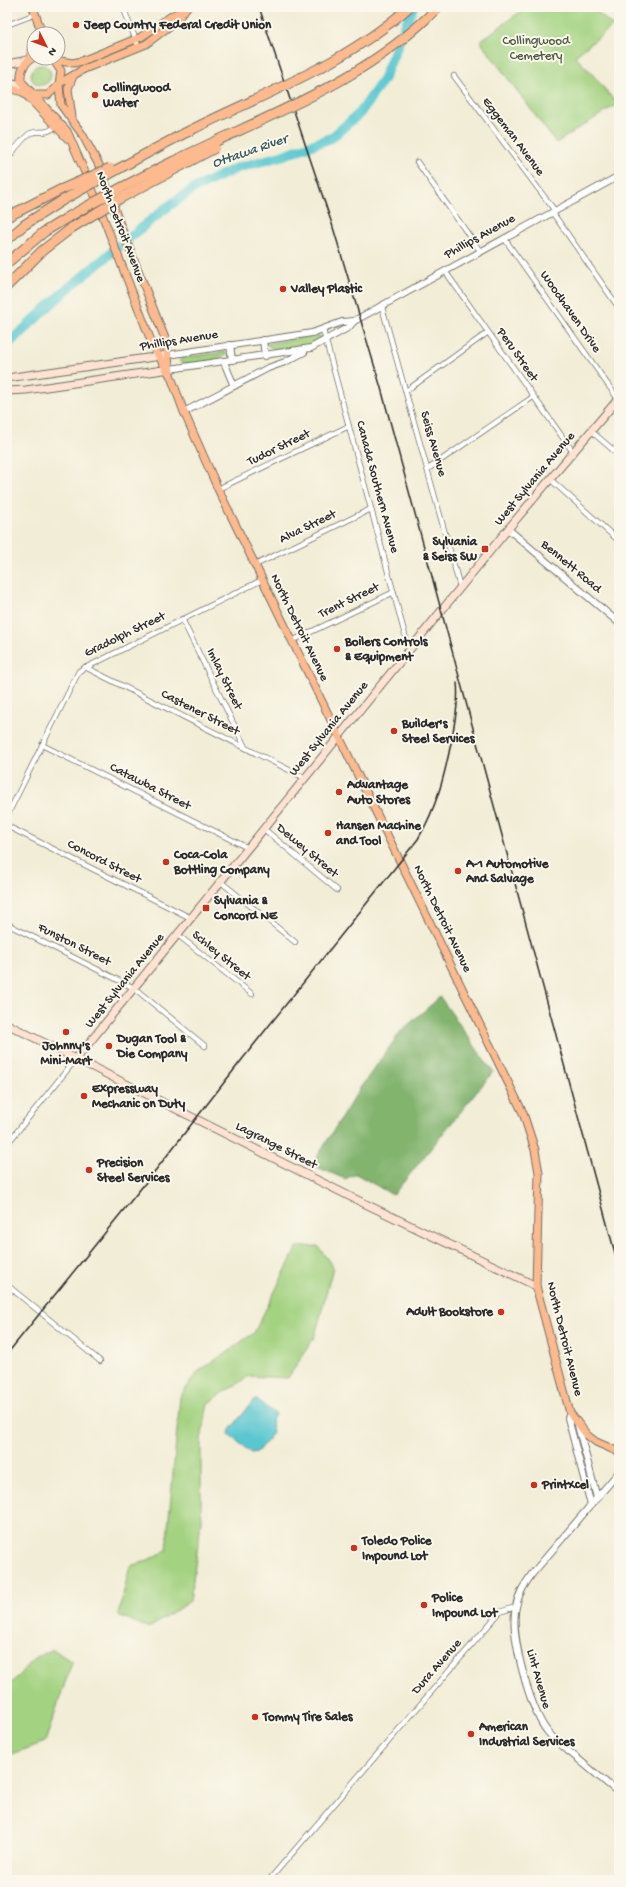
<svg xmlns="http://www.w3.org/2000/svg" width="626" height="1887" font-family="'Gochi Hand',sans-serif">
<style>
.green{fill:#a3d280;stroke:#677e56}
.forest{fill:#82b46e;stroke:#56704c}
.water{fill:#5ac7d0;stroke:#42797e}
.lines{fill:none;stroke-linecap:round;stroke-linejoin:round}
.river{stroke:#5ac7d0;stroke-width:10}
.minor-casing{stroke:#716f67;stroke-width:6}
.tertiary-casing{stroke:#716f67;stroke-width:8}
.secondary-casing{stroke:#716f67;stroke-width:9}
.primary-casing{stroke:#716f67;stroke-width:9}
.motorway-casing{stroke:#716f67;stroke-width:11}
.minor{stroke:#fff;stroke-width:4.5}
.tertiary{stroke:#fff;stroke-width:6}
.secondary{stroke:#fee3d2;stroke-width:7}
.primary{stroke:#fcba8e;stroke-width:7}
.motorway{stroke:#fcba8e;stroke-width:9}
.rail{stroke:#2b2b2b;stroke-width:1.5}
.motorway-bridge-casing{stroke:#716f67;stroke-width:11;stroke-linecap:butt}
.motorway-bridge{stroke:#fcba8e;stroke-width:9}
.poi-dot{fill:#c8321e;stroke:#fbf7ec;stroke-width:1.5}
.labels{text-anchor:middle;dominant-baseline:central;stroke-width:4;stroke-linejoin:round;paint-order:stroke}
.poi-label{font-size:13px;font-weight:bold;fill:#2b2b2b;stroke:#fbf7ec;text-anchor:start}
.park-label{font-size:13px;fill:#4f5d44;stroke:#fbf7ec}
.street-label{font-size:13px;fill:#2b2b2b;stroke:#fbf7ec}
.water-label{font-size:14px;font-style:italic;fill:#395a5d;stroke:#fbf7ec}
</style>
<rect width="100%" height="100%" fill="#fbf7ec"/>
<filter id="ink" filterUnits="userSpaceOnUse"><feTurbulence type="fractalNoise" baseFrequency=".025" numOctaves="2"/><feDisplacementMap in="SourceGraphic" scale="8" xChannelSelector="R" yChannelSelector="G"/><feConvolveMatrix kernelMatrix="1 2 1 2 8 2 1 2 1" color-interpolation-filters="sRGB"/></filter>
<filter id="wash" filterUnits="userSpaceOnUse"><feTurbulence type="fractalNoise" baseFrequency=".012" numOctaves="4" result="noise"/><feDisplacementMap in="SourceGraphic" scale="16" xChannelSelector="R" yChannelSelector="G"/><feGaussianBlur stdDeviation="0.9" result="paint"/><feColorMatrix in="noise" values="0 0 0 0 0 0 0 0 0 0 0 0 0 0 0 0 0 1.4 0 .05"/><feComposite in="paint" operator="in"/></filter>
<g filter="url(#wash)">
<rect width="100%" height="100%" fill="#f2edd6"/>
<!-- green -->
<g class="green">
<polygon points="527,7 591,7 613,26 575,56 593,75 617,104 556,143 480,41"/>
<circle cx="41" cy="75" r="10"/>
<path d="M315 335 320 336 322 338C309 347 278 356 266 344Z"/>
<path d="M225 352 227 354 225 356C213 359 190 369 179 361L181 358Z"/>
<polygon points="318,1246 333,1267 315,1336 288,1378 249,1376 208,1403 201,1440 201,1523 190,1601 149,1628 118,1615 130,1566 144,1562 166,1551 180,1397 198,1372 254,1333 297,1247"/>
<polygon points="53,1649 72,1662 45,1742 7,1756 7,1688 35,1658"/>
</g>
<!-- forest -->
<polygon class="forest" points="440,997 493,1072 393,1195 356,1174 345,1179 312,1165 358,1091 401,1031"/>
<!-- water -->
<polygon class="water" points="254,1400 257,1400 275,1414 271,1422 273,1433 257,1452 251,1453 229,1434 230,1430"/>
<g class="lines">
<!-- river -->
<polyline class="river" points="7,345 66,290 162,211 193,189 237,168 281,156 331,138 360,113 383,80 413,7"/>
</g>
</g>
<g filter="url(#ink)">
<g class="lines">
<defs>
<g id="minor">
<polyline points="123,7 139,48"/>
<polyline points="7,25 36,14"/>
<polyline points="454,76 555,211"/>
<path d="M7 159C12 153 25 135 31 133 42 129 45 136 56 126"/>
<polyline points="417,162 480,251"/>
<polyline points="552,212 619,308"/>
<polyline points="504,238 618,399"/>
<polyline points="445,271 573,452"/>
<polyline points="382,307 460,587"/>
<polyline points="323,330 409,650"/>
<polyline points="406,391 487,333"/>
<polyline points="591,431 619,455"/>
<polyline points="428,469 533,397"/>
<polyline points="550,479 619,541"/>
<polyline points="218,489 349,426"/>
<polyline points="255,565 371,509"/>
<polyline points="182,619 245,747"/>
<polyline points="292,641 394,592"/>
<polyline points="85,667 305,778"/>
<polyline points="42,745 248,848"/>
<polyline points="7,816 79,671 262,580"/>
<polyline points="7,826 191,918"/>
<polyline points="264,829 337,890"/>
<polyline points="221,882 295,942"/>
<polyline points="7,924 134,988 205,1046"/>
<polyline points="178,935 252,994"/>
<polyline points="7,1144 76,1059"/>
<polyline points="7,1285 100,1361"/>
<polyline points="269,1880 500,1612 515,1607"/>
</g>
<g id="tertiary">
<polyline points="263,340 265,356"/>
<polyline points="230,345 232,360"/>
<polyline points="168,355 312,333 342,322 354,321"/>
<polyline points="224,362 234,386"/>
<polyline points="170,369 311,348 349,327 354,321 619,176"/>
<polyline points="184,412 268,368 285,362 304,352"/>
<polyline points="508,529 619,623"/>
<polyline points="570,1413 568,1418 591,1505"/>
<polyline points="577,1422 597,1498"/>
<path d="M619 1472 532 1574C525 1584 518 1594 516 1607 509 1633 530 1710 547 1731 554 1740 564 1747 572 1754 588 1767 603 1780 619 1793"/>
</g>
<g id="secondary">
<polyline points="7,64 28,60"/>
<polyline points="7,82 23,85"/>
<polyline points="7,378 168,355"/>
<polyline points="7,391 26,390 170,369"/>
<polyline points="7,1024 349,1196 536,1286"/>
<polyline points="76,1059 508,529 619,398"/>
</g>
<g id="primary">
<polyline points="33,7 42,34"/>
<path d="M34 57C24 62 20 70 21 81L67 131 93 191 153 346 171 377 184 412 218 489 523 1113 535 1150 539 1173 536 1286 570 1413 587 1435 596 1442 619 1452"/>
<polyline points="29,59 34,46"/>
<polyline points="54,60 73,63 82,61 141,37 173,15 182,11"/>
<polyline points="60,83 84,69 146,44 175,22 187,7"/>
<polyline points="59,85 61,105 82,134 99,165 119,222 166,341 170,373"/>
<polyline points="7,88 23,92 29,98 68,139"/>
<polyline points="33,95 48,95 59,85 61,71 53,59"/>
<polyline points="72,117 68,89 73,76"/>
</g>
<g id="motorway">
<polyline points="7,217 60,190"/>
<polyline points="7,240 24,225 63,200"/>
<polyline points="7,263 44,232 70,216"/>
<polyline points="7,286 43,250 73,227"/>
</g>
</defs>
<!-- minor casing -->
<use href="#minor" class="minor-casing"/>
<!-- tertiary casing -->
<use href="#tertiary" class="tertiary-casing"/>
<!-- secondary casing -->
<use href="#secondary" class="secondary-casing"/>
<!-- primary casing -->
<use href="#primary" class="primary-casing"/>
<!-- motorway casing -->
<use href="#motorway" class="motorway-casing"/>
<!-- minor -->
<use href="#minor" class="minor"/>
<!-- tertiary -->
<use href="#tertiary" class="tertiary"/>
<!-- secondary -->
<use href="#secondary" class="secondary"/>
<!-- primary -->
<use href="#primary" class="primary"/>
<!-- motorway -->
<use href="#motorway" class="motorway"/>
<!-- rail -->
<g class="rail">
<polyline points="259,7 332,224 381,388 619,1268"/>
<path d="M7 1354 151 1176 244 1057 418 839C437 807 445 774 452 738 455 720 459 701 457 683"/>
</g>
<defs>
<g id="motorway-bridge">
<polyline points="60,190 110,168"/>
<path d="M63 200C106 176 149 151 193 129 268 92 347 63 409 7"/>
<path d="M70 216C103 197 137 179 172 162 263 117 366 82 438 7"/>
<polyline points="73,227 119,199 215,148"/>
</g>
</defs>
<!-- motorway-bridge casing -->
<use href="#motorway-bridge" class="motorway-bridge-casing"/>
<!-- motorway-bridge -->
<use href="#motorway-bridge" class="motorway-bridge"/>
</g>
</g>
<!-- markers -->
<g class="poi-dot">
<circle cx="76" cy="25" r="4"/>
<circle cx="95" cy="95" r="4"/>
<circle cx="283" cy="289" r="4"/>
<rect x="481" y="545" width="8" height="8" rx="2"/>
<circle cx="337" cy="649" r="4"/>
<circle cx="394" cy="731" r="4"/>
<circle cx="339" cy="792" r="4"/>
<circle cx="328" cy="833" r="4"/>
<circle cx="166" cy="862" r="4"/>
<circle cx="458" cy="871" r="4"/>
<rect x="202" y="904" width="8" height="8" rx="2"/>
<circle cx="66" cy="1032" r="4"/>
<circle cx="109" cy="1046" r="4"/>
<circle cx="84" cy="1096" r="4"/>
<circle cx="89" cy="1170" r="4"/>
<circle cx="501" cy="1312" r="4"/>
<circle cx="534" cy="1485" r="4"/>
<circle cx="354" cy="1548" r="4"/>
<circle cx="424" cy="1605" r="4"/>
<circle cx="255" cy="1717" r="4"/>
<circle cx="471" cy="1734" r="4"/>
</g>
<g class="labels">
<!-- poi labels -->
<g class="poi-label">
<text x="84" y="25">Jeep Country Federal Credit Union</text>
<text x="103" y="88">Collingwood<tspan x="103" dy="15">Water</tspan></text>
<text x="291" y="289">Valley Plastic</text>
<text x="477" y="542" text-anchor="end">Sylvania<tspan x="477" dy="15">&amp; Seiss SW</tspan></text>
<text x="345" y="642">Boilers Controls<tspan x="345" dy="15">&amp; Equipment</tspan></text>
<text x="402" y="724">Builder's<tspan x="402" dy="15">Steel Services</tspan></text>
<text x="347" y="785">Advantage<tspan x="347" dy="15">Auto Stores</tspan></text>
<text x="336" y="826">Hansen Machine<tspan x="336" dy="15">and Tool</tspan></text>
<text x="174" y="855">Coca-Cola<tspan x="174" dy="15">Bottling Company</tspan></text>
<text x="466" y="864">A-1 Automotive<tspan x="466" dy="15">And Salvage</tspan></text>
<text x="214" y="901">Sylvania &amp;<tspan x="214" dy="15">Concord NE</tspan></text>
<text x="117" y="1039">Dugan Tool &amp;<tspan x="117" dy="15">Die Company</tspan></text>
<text x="66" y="1046" text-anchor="middle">Johnny's<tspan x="66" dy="15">Mini-Mart</tspan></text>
<text x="92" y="1089">Expressway<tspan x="92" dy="15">Mechanic on Duty</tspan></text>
<text x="97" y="1163">Precision<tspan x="97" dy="15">Steel Services</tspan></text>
<text x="493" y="1312" text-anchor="end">Adult Bookstore</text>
<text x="542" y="1485">PrintXcel</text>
<text x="362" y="1541">Toledo Police<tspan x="362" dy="15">Impound Lot</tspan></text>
<text x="432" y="1598">Police<tspan x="432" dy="15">Impound Lot</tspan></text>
<text x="263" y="1717">Tommy Tire Sales</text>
<text x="479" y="1727">American<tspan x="479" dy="15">Industrial Services</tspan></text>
</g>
<!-- park labels -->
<g class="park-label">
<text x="536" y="41">Collingwood<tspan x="536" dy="15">Cemetery</tspan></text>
</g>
<!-- street labels -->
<g class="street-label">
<text transform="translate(513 137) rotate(53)">Eggeman Avenue</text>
<text transform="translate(120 227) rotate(69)">North Detroit Avenue</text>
<text transform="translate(480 237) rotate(-29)">Phillips Avenue</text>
<text transform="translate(570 312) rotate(55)">Woodhaven Drive</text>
<text transform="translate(179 341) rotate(-9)">Phillips Avenue</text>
<text transform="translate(517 355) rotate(55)">Peru Street</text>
<text transform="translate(433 444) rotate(74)">Seiss Avenue</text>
<text transform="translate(279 448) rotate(-26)">Tudor Street</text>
<text transform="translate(535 479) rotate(-50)">West Sylvania Avenue</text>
<text transform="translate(377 487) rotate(75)">Canada Southern Avenue</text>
<text transform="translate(308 527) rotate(-26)">Alva Street</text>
<text transform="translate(571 567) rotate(40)">Bennett Road</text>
<text transform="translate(349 601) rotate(-26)">Trent Street</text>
<text transform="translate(299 628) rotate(64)">North Detroit Avenue</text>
<text transform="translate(125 635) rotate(-26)">Gradolph Street</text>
<text transform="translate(224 679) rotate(64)">Imlay Street</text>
<text transform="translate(200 713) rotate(27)">Castener Street</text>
<text transform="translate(329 729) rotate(-51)">West Sylvania Avenue</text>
<text transform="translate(150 787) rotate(27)">Catawba Street</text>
<text transform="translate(307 851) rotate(40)">Dewey Street</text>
<text transform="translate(104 862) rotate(27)">Concord Street</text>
<text transform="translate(442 919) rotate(64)">North Detroit Avenue</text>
<text transform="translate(74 945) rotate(27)">Funston Street</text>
<text transform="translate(221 956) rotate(39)">Schley Street</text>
<text transform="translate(125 981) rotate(-51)">West Sylvania Avenue</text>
<text transform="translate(276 1146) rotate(27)">Lagrange Street</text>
<text transform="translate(564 1339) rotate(76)">North Detroit Avenue</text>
<text transform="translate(437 1667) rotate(-49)">Dura Avenue</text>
<text transform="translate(538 1679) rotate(74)">Lint Avenue</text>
</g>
<!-- water labels -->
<g class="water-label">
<text transform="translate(250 152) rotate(-19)">Ottawa River</text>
</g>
</g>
<!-- margin -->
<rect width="626" height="1887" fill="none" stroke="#fbf7ec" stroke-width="24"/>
<!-- north arrow -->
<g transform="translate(46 46) rotate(132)"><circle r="19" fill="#fbf7ec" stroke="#a8a59f"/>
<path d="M0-3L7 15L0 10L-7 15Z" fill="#c8321e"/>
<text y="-6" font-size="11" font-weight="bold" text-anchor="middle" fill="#2b2b2b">N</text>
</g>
</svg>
